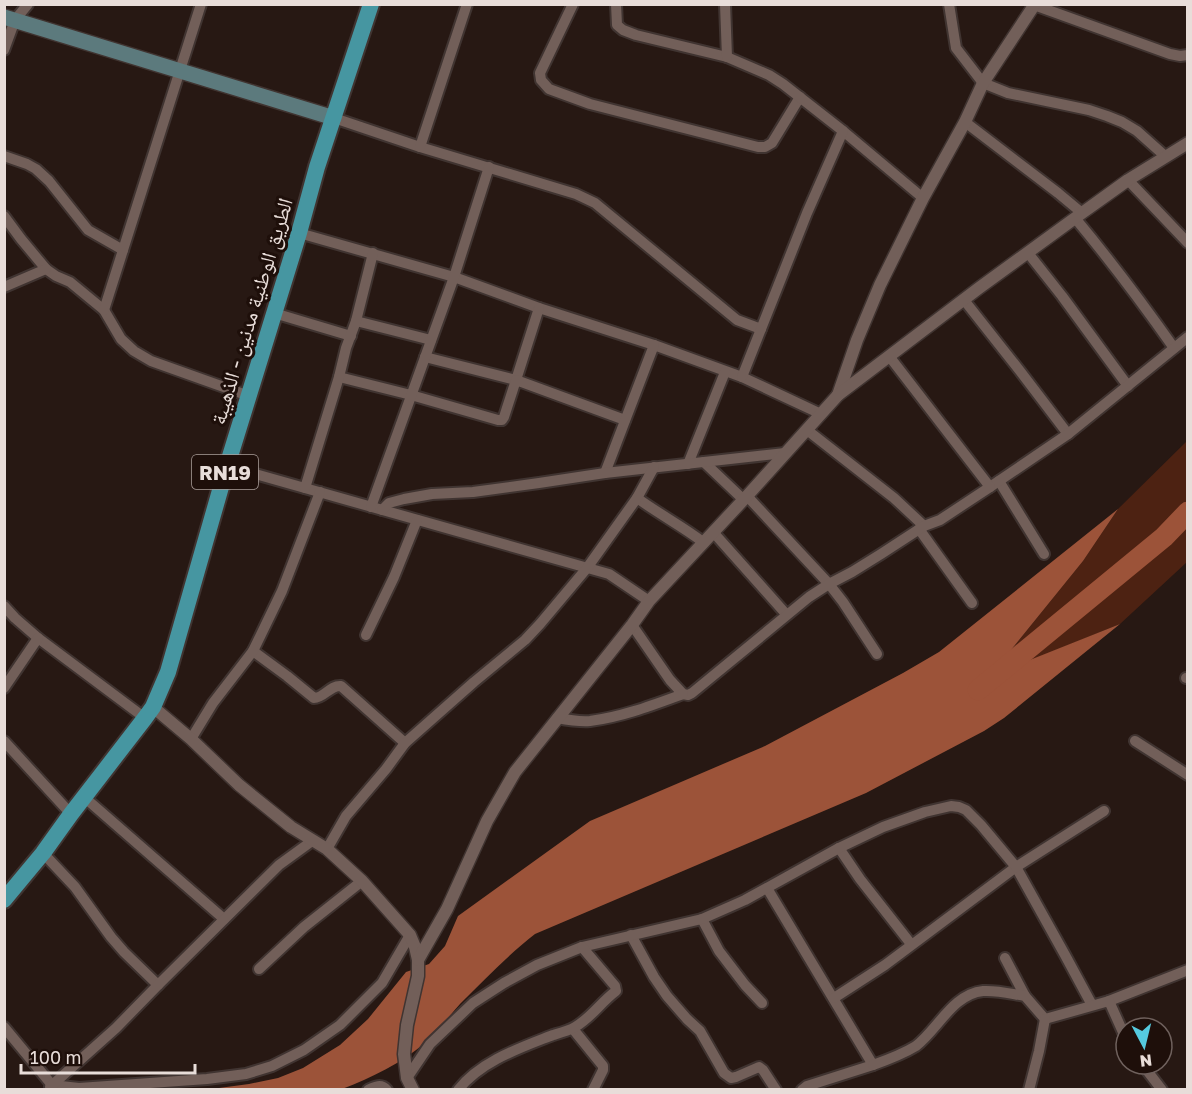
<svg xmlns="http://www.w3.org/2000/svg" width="1192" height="1094" font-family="'Golos Text','Noto Naskh Arabic',sans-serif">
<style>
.green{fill:#4d2212}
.water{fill:#9c5339}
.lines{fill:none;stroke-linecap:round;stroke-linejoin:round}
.river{stroke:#9c5339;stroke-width:21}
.minor-casing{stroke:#403431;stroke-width:14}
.tertiary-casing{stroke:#403431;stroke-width:15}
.secondary-casing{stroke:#403431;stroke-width:18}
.primary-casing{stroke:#403431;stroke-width:20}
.minor{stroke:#725f59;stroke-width:10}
.tertiary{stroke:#725f59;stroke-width:12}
.secondary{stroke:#5c7a7d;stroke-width:15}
.primary{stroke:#4696a1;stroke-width:16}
.labels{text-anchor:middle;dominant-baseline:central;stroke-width:6;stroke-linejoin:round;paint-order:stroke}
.shield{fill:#1e0f0a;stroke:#ab9f9b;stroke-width:1.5}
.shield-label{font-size:20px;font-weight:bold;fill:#e8ddd9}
.street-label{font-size:21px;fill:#e8ddd9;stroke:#1e0f0a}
</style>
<rect width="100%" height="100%" fill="#271813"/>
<!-- green -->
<polygon class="green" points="1187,441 1187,562 1120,624 1000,673 1011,650 1083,561 1118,509"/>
<!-- water -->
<path class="water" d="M1118 509 1083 561 1011 650 1000 672 1120 624 1004 718 984 731 866 793 535 934C508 955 484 980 460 1004 449 1016 439 1031 426 1042 402 1063 371 1078 342 1089L204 1090 249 1084 278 1078 303 1068 340 1045 368 1019 406 972 429 964 445 946 458 916 590 821 765 746 903 673 939 652Z"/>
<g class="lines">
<!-- river -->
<polyline class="river" points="978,690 1164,537 1188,512"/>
<defs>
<g id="minor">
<polyline points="573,4 540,73 541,80 549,89 590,104 758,147 765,147 772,143 800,97"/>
<polyline points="616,4 617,25 623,30 636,35 727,57 769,75 783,84 843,131 923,198"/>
<polyline points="725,4 727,57"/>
<polyline points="949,4 956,48 983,83 1008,93 1089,110 1107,116 1122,122 1137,131 1165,156"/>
<polyline points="1034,5 1170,54 1180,56 1188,55"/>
<polyline points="4,50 15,20 28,4"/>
<polyline points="334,118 420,147 576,194 595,203 737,320 761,329"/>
<polyline points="965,122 1058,193 1082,213"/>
<polyline points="420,147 467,4"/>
<polyline points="4,156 27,164 36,169 49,181 88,230 123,250"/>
<polyline points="1128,180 1188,243"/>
<polyline points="4,216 21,239 46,269 56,276 70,282 104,310 121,339 134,351 151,361 249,396"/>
<path d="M1075 218C1110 260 1143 304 1174 348"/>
<polyline points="299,233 454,277 539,308 654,345 742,377 821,414"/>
<polyline points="1028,253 1062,296 1128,386"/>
<polyline points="4,287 46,269"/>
<polyline points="964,300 1020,371 1068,434"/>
<polyline points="104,310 201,4"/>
<polyline points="274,313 351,336"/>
<polyline points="356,321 431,340"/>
<polyline points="425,357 516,380 539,308"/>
<polyline points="339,377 411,395 498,420 502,420 504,417 516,380 625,420"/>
<polyline points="742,377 807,213 843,131"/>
<polyline points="807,430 894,498 924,526"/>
<polyline points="704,462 744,500"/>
<polyline points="688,464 725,372"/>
<polyline points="227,466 609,574 649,601"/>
<polyline points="605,473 654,345"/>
<polyline points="999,481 1044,554"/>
<polyline points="990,487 1068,434 1188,337"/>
<polyline points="305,488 339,377 346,348 356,321 373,253"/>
<polyline points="747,496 829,584 843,602 877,654"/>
<path d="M637 498C659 514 682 526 703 542"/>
<polyline points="371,507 454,277 489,167"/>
<polyline points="382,510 389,503 404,499 432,494 473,492 539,483 605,473 785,453"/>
<polyline points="919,529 972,603"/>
<polyline points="713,532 786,614"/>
<polyline points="4,606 15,618 38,638 145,718"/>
<polyline points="632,625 670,680 683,694 688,695 692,693 809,597 829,584 852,572 881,554 924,526 940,520 990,487 889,356"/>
<polyline points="366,635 394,577 417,520"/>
<path d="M253 651 287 676 314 698C324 698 330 685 341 686L405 743"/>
<polyline points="1186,678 1188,678"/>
<polyline points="4,688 38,638"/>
<path d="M557 718C568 720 579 722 590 721 622 717 653 705 683 694"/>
<polyline points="191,739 213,703 253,651 282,591 320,492"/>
<polyline points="4,741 71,814"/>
<polyline points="1135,741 1188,775"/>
<polyline points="84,797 224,919"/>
<polyline points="839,848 860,879 911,944"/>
<polyline points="327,849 346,816 386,769 405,743 474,682 525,640 540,624 587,568 637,498 654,467"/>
<polyline points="43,853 75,887 111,937 124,952 158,985"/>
<polyline points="767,888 873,1065 807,1086 802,1090"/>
<polyline points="702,919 719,951 745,985 762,1003"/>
<polyline points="631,935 654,977 667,996 687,1019 700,1031 724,1073 731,1078 736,1077 759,1067 763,1070 776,1090"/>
<polyline points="1005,958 1025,996"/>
<polyline points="259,969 304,927 362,881"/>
<polyline points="834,998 885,965 1016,867 1065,955 1092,1005"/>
<polyline points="1109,1001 1188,970"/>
<polyline points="4,1027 52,1085 52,1090"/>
<polyline points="573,1029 603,1066 603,1070 593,1090"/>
<polyline points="1142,1064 1162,1090"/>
<path d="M873 1065C887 1060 903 1054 916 1046 938 1029 953 994 983 991 997 990 1012 994 1025 996L1045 1019 1109 1001 1126 1039"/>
<polyline points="407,1078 430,1044 473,1003 504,983 537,965 582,947 702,919 745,900 839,848 883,827 925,812 951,806 959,807 966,810 981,825 1016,867 1104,811"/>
<polyline points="52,1085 79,1088 207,1079 246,1074 272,1066 304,1050 340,1025 382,983 410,935"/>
<polyline points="50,1087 116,1028 158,985 279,865 312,841"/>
<path d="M368 1090C374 1087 381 1083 387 1090"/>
<path d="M458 1090C481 1061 520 1048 553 1035 560 1033 568 1031 575 1027 591 1018 601 1002 616 991L615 986 582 947"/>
<polyline points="1029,1090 1039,1051 1045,1019"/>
</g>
<g id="tertiary">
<polyline points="838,395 857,340 880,285 923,198 965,122 983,83 1035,4"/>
<polyline points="153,707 191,739 239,785 291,827 327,849 362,881 410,935 415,947 418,960 418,976 407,1025 404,1054 407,1078 413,1090"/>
<polyline points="418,960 447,909 487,821 515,772 632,625 649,601 747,496 838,395 979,288 1082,213 1128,180 1188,143"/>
</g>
<polyline id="secondary" points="4,17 334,118"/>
<polyline id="primary" points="4,900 43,853 71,814 145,718 153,707 168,672 227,466 299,233 317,167 371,4"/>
</defs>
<!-- minor casing -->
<use href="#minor" class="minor-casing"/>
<!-- tertiary casing -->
<use href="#tertiary" class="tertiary-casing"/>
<!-- secondary casing -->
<use href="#secondary" class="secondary-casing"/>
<!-- primary casing -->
<use href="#primary" class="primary-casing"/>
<!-- minor -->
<use href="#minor" class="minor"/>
<!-- tertiary -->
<use href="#tertiary" class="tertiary"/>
<!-- secondary -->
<use href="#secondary" class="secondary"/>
<!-- primary -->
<use href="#primary" class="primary"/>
</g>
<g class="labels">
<!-- shield labels -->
<rect class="shield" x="192" y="455" width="66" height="34" rx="4.5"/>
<g class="shield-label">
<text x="225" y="472">RN19</text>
</g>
<!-- street labels -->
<g class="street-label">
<text transform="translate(251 311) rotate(-73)">الطريق الوطنية مدنين - الذهيبة</text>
</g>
</g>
<!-- border -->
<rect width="1192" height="1094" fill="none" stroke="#e8ddd9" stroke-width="12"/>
<!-- north arrow -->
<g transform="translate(1144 1046) rotate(173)"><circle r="28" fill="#1e0f0a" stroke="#6f615d" stroke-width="1.5"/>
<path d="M0-4.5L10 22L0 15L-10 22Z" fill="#55cadf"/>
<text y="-9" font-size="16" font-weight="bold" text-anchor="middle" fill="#e8ddd9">N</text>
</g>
<!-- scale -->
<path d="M21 1064v9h174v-9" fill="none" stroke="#e8ddd9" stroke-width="3"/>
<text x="30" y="1064" font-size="18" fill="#e8ddd9" stroke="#1e0f0a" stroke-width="4.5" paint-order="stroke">100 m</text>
</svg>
